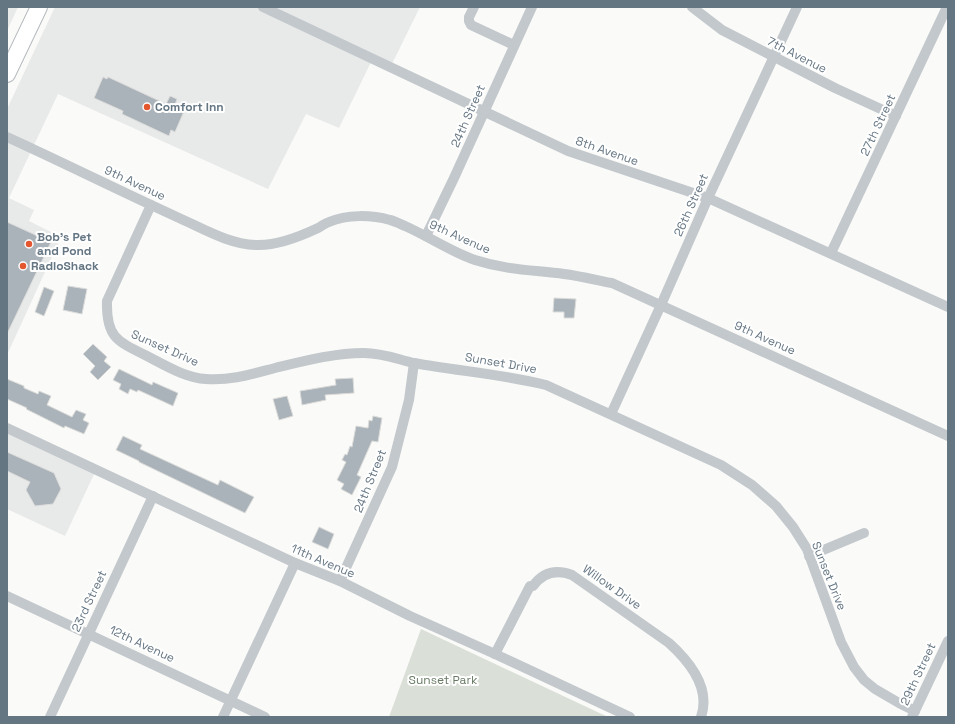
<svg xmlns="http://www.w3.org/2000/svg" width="955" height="724" font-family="'Space Grotesk',sans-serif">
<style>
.built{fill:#e8e9e9}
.green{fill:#dadfd7}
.building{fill:#aab3b9;stroke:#dcdcda}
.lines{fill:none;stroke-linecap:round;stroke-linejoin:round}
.primary-casing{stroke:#b5babe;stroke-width:18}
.street{stroke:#c3c8cc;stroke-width:10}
.primary{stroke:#fff;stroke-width:16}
.poi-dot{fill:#e4572e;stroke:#fff;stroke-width:1.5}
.labels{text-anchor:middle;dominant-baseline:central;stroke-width:4;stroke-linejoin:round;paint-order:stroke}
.street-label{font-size:12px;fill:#657683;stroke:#fff}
.poi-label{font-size:12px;font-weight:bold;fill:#657683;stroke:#fff;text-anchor:start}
.park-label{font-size:12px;fill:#687a64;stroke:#fff}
</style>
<rect width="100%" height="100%" fill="#fafaf8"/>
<!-- built -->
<g class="built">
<polygon points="7,7 18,7 7,31"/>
<polygon points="55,7 420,7 390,68 372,60 339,128 306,114 268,189 58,94 9,198 34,210 29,221 61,237 7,355 7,109"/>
<polygon points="7,428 96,470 65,536 7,509"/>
</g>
<!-- green -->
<polygon class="green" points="421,629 608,717 389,717"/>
<!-- building -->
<g class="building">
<polygon points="103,77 107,79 108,77 166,104 170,96 177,99 175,105 185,109 175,132 171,130 169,136 122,114 123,111 94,98"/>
<polygon points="7,222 51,242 7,334"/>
<polygon points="68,286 87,289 82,314 63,310"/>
<polygon points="44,287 54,291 44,316 35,312"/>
<polygon points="554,298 576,299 574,318 564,318 564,312 553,312"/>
<polygon points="93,344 107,357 104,361 111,367 98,380 90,372 95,366 83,354"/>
<polygon points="119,369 152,385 153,382 178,393 173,406 138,390 137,392 130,389 128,394 119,389 121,384 113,380"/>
<polygon points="353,378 354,393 325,395 326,400 302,405 300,391 336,385 335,379"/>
<polygon points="7,379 24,386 24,388 38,394 39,391 51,396 47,405 72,417 76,410 86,414 83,420 89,423 84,434 65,426 64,428 26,409 27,408 7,399"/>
<polygon points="287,396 293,416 279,420 273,399"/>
<polygon points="373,416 382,418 378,442 372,441 357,475 361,477 352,495 341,489 344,484 337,480 346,462 342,460 345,454 347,455 350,446 352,447 356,426 368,428 369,420 372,421"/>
<polygon points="123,436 142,445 140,449 218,485 220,480 254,497 245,513 139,462 139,461 116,450"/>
<polygon points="7,452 54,473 61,489 53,504 35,506 26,490 30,482 7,471"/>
<polygon points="319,527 334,534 328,549 312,542"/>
</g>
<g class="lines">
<defs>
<polyline id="primary" points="7,74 39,7"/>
</defs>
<!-- primary casing -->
<use href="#primary" class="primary-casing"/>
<!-- street -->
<g class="street">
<polyline points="263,7 568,151 708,198 948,307"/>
<polyline points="474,7 469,17 469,21 471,25 514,45"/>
<polyline points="692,7 722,30 835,88 896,116"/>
<path d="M7 137C64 163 120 191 177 217 202 228 228 244 256 245 277 246 299 237 318 228 322 226 325 223 329 222 347 214 372 215 390 220 395 221 400 224 405 226 428 236 451 252 475 260 506 270 533 270 564 274 580 276 596 280 612 283L948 436"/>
<path d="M151 205 107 301C106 336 116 341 145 355 163 364 185 378 206 379 230 381 252 374 275 368 304 361 334 353 364 353 382 353 397 359 414 363 458 371 502 374 546 385L721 465 752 485 776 506 793 527 807 549 841 642 854 667 864 680 875 689 899 703 915 711"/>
<polyline points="426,236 454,178 532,7"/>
<polyline points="831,253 947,7"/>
<polyline points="611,414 661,305 708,198 797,7"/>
<polyline points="7,428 295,563 340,581 410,616 495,654 630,717"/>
<polyline points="809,556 864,533"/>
<polyline points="340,581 392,467 409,400 414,363"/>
<polyline points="7,596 265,717"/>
<path d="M495 654 530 586H533C543 572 556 569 572 575L669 643C689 661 711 688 701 717"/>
<polyline points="50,717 153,496"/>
<polyline points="223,717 295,563"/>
<polyline points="912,717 948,641"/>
</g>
<!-- primary -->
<use href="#primary" class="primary"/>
</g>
<!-- markers -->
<g class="poi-dot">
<circle cx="147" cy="107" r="4"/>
<circle cx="29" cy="244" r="4"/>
<circle cx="23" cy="266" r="4"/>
</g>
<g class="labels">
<!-- street labels -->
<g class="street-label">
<text transform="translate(797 55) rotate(27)">7th Avenue</text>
<text transform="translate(468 116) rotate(-66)">24th Street</text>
<text transform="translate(878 125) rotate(-65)">27th Street</text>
<text transform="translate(607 151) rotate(19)">8th Avenue</text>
<text transform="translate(135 183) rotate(25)">9th Avenue</text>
<text transform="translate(691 205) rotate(-66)">26th Street</text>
<text transform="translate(460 237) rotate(24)">9th Avenue</text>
<text transform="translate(765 338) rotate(24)">9th Avenue</text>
<text transform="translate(165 348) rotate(24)">Sunset Drive</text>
<text transform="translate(501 363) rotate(10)">Sunset Drive</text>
<text transform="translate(370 481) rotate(-68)">24th Street</text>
<text transform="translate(323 561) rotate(23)">11th Avenue</text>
<text transform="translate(829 576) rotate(68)">Sunset Drive</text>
<text transform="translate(612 587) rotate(35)">Willow Drive</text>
<text transform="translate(89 601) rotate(-65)">23rd Street</text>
<text transform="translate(142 644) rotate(25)">12th Avenue</text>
<text transform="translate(918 674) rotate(-65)">29th Street</text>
</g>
<!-- poi labels -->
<g class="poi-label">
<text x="155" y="107">Comfort Inn</text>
<text x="37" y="237">Bob's Pet<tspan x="37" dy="14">and Pond</tspan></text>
<text x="31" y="266">RadioShack</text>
</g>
<!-- park labels -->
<g class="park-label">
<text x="443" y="680">Sunset Park</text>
</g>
</g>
<!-- border -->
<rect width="955" height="724" fill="none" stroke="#657683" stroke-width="16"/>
</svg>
